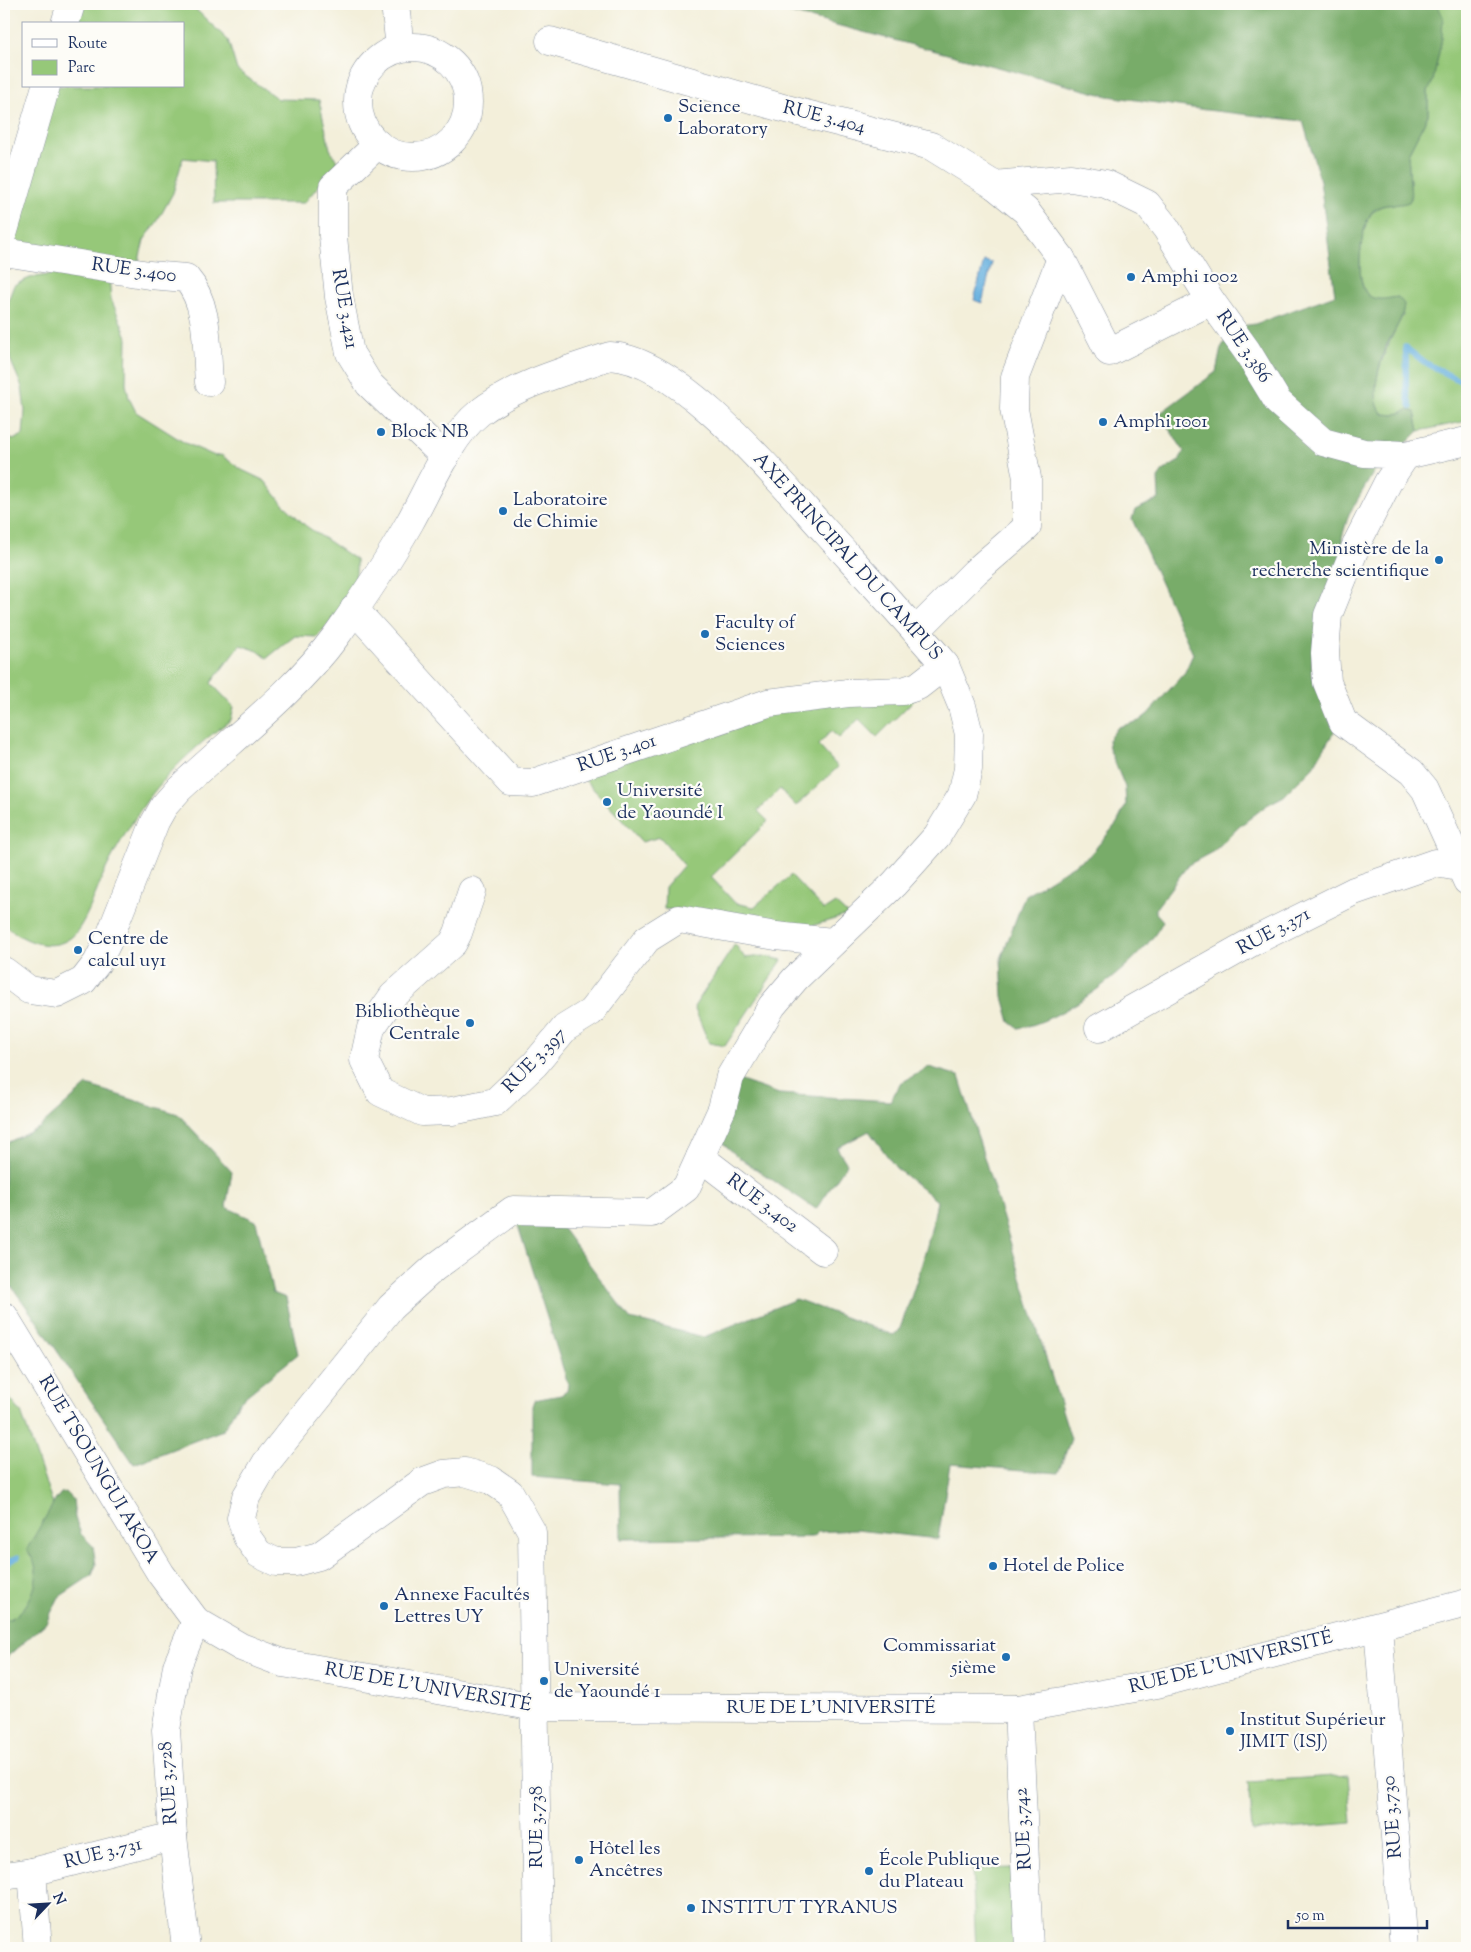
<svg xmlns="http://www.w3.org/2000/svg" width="1471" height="1952" font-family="'Sorts Mill Goudy',serif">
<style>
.green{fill:#96c879;stroke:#587c6c}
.forest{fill:#78ac69;stroke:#4a6e64}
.water{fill:#67b1df;stroke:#41709e}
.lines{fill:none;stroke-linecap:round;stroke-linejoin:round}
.stream{stroke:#67b1df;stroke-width:5.5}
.minor-casing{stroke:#878f9c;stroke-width:29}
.major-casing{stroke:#878f9c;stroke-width:29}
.minor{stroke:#fff;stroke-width:28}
.major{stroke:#fff;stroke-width:28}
.poi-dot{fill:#1f6fb2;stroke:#fdfcf7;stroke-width:2}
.labels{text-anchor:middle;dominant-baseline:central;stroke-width:4.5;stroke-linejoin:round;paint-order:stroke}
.poi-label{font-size:19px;fill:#1b2f5e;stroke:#fdfcf7;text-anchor:start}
.street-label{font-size:19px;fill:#1b2f5e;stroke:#fdfcf7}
</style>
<rect width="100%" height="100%" fill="#fdfcf7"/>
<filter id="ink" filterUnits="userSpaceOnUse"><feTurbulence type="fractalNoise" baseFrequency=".02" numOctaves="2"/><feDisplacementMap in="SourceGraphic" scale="10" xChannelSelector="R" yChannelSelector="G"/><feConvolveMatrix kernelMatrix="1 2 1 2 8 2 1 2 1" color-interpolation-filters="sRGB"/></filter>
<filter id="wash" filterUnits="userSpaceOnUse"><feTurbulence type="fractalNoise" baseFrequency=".0096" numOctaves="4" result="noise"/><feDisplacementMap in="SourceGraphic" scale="20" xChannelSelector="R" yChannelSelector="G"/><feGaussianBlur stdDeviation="1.12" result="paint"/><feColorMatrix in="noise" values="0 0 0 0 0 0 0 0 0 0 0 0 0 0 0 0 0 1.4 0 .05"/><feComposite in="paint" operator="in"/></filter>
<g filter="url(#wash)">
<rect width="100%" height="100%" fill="#f3efda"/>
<!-- green -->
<g class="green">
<polygon points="71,4 190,4 228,40 237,70 278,99 319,100 330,149 338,163 304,203 214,203 213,161 183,158 173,193 157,222 144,240 136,273 4,252 46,86 184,86 184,24 65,24"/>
<path d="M1437 4H1467V421L1419 431 1415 412 1408 410 1394 415 1383 414C1362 391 1391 338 1403 315L1398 297C1388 299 1377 303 1368 295 1354 283 1360 224 1373 212 1384 200 1399 208 1411 199L1408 154 1428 115V91L1433 81 1443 17Z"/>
<path d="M76 270 109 276 111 299 127 337 126 384 129 398 136 412 185 443 215 456 221 455 242 470 265 481 282 503 306 526 356 560C359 596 339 612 317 637L295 636 267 658 258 651 240 645 211 683 234 707 231 720C192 748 157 782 132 823 122 839 112 856 104 873 97 889 84 930 69 939 48 953 20 939 4 924V433L13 440 23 435 25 411 22 387 10 359 8 301 14 285 30 278Z"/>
<polygon points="917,697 877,737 859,719 839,738 831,731 818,745 838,767 796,806 780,789 758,811 768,821 711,877 735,903 754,907 791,875 824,910 835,903 848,915 808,927 736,916 664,909 665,887 684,865 660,837 642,842 575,769 768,703"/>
<polygon points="735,944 745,958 764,956 782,960 725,1046 709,1043 694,1007"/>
<polygon points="4,1392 21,1412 69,1550 12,1627 4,1627"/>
<polygon points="1348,1775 1352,1823 1252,1831 1248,1782"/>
<polygon points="1014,1868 1020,1948 976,1948 972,1869"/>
</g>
<!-- forest -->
<g class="forest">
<path d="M756 4H1437L1443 17 1442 38 1433 81 1428 91V115L1408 154 1411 198 1409 202C1397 207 1384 201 1373 211 1360 224 1354 283 1368 295 1377 302 1388 298 1398 297L1404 304C1403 323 1389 336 1383 354 1378 371 1370 400 1383 414L1394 415 1408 410 1415 412 1419 431 1410 440 1379 463 1349 514 1342 537 1344 549C1334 580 1305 647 1313 678 1317 695 1328 713 1335 730L1313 767 1284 796 1267 805 1240 826 1214 851 1188 865 1156 908V913L1163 921C1145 960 1060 1024 1018 1028L1010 1022 1003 997 1001 959 1025 895 1089 856 1117 823 1126 805 1125 787 1109 748 1108 740 1118 727 1139 721 1148 714 1185 672 1193 654 1132 519 1135 510 1159 499 1158 478 1163 471 1179 461 1184 451 1159 414 1216 372 1221 348 1234 327 1255 324 1335 295 1320 181 1303 121 1206 110 1108 96Z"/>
<path d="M929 1067 959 1076 1071 1439 1058 1473 950 1464 938 1539 856 1530 818 1532 812 1537 621 1539 620 1484 532 1477V1406L534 1400 561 1395 567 1391 568 1384 513 1210 550 1211 630 1319 704 1337 796 1299 893 1335 899 1331C915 1288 929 1246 937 1201L896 1168 869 1131 837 1148 847 1164 816 1209 738 1157 712 1133 730 1077 779 1094 890 1101 901 1083Z"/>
<polygon points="87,1085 178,1114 232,1172 226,1207 256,1221 273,1293 286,1298 298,1354 240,1401 223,1430 134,1464 38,1323 4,1276 4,1144 39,1128"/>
<path d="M66 1492 73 1499 75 1518 81 1534 93 1546 96 1565 92 1575 59 1597 46 1623 8 1656 4 1662V1684V1621C23 1617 38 1591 36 1571 36 1564 30 1555 27 1549L56 1499 61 1493Z"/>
</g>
<!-- water -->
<polygon class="water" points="984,261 992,263 982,303 974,300"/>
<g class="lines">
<!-- stream -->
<g class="stream">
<path d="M1411 407C1402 388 1409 367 1405 347L1424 362 1466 384"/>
<polyline points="4,1564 18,1557"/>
</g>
</g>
</g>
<g filter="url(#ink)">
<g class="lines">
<defs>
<g id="minor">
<polyline points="395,4 400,48"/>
<polyline points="65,24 71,4"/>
<polyline points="550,41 779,107 931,146 994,185 1026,211 1061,258"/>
<circle cx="413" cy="102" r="55"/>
<polyline points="378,144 333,187 333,236 339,297 350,353 369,384 445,457"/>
<polyline points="994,185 1071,178 1106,184 1147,204 1166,228 1211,301"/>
<polyline points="4,231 46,86"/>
<path d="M4 252 149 275 186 278C210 305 206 348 209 382"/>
<polyline points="1406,455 1467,441"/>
<polyline points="354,609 511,782 533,783 768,703 848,693 903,691 918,686 945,665"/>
<polyline points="916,631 975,572 1027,527 1027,478 1014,409 1015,377 1061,258 1109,352 1211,301 1247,351 1278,402 1323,442 1364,453 1406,455 1388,482 1358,541 1328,615 1325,653 1327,682 1343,722 1411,772 1425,789 1467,881"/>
<polyline points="472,891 458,933 453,943 393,996 371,1028 364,1060 380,1092 422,1112 452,1111 495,1102 535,1064 565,1028 591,1012 647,939 679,919 776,936 832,942"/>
<path d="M4 971 29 990 57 994 83 981 97 963 108 941 155 822 164 806 179 789C231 740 293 694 336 636 362 600 388 561 410 522 428 490 450 436 479 413 514 385 568 370 610 356 680 359 780 482 826 532 866 576 907 620 945 665L962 706 969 734 968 769 962 795 937 836 894 884 795 979 772 1006 730 1077 722 1109 686 1188 652 1213 513 1210 434 1268 391 1307 266 1463 246 1497 241 1518 247 1537 259 1554 276 1562H296L319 1556 422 1482 444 1474 465 1472 491 1480 510 1493 532 1532 538 1948"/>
<polyline points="1099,1028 1252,942 1354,891 1435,863 1459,867"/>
<polyline points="700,1157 823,1251"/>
<polyline points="1378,1627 1404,1948"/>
<polyline points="1018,1709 1029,1948"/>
<polyline points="32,1872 38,1948"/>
<polyline points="4,1876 32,1872 173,1836"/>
<polyline points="186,1948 173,1836 166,1730 177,1666 196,1621"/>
</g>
<polyline id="major" points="4,1316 161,1574 196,1621 241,1647 283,1663 536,1707 1018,1709 1157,1684 1467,1603"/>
</defs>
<!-- minor casing -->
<use href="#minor" class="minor-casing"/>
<!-- major casing -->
<use href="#major" class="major-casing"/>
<!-- minor -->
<use href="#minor" class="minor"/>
<!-- major -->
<use href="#major" class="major"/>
</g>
</g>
<!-- markers -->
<g class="poi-dot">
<circle cx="668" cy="118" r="5"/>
<circle cx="1131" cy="277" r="5"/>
<circle cx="1103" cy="422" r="5"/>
<circle cx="381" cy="432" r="5"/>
<circle cx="503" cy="511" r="5"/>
<circle cx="1439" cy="560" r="5"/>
<circle cx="705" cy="634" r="5"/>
<circle cx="607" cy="802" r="5"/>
<circle cx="78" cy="950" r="5"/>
<circle cx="470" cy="1023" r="5"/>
<circle cx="993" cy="1566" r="5"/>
<circle cx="384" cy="1606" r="5"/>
<circle cx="1006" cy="1657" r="5"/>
<circle cx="544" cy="1681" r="5"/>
<circle cx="1230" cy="1731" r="5"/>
<circle cx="579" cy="1860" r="5"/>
<circle cx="869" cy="1871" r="5"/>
<circle cx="691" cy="1908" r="5"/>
</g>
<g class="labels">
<!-- poi labels -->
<g class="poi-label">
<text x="678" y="107">Science<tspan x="678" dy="22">Laboratory</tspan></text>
<text x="1141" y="277">Amphi 1002</text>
<text x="1113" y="422">Amphi 1001</text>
<text x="391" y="432">Block NB</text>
<text x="513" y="500">Laboratoire<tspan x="513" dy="22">de Chimie</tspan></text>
<text x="1429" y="549" text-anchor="end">Ministère de la<tspan x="1429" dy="22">recherche scientifique</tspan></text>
<text x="715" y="623">Faculty of<tspan x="715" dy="22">Sciences</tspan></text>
<text x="617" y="791">Université<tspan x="617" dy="22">de Yaoundé I</tspan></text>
<text x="88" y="939">Centre de<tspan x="88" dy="22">calcul uy1</tspan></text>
<text x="460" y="1012" text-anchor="end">Bibliothèque<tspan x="460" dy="22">Centrale</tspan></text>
<text x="1003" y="1566">Hotel de Police</text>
<text x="394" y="1595">Annexe Facultés<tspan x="394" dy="22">Lettres UY</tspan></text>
<text x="996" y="1646" text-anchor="end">Commissariat<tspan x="996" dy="22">5ième</tspan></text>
<text x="554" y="1670">Université<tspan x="554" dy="22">de Yaoundé 1</tspan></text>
<text x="1240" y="1720">Institut Supérieur<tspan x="1240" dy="22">JIMIT (ISJ)</tspan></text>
<text x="589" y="1849">Hôtel les<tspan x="589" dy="22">Ancêtres</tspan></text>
<text x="879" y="1860">École Publique<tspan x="879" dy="22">du Plateau</tspan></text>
<text x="701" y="1908">INSTITUT TYRANUS</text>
</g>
<!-- street labels -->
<g class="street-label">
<text transform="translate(824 118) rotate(14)">RUE 3.404</text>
<text transform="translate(134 271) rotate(8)">RUE 3.400</text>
<text transform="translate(344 309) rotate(80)">RUE 3.421</text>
<text transform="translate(1243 347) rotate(56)">RUE 3.386</text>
<text transform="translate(847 557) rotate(48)">AXE PRINCIPAL DU CAMPUS</text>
<text transform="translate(617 754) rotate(-19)">RUE 3.401</text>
<text transform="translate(1274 932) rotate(-28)">RUE 3.371</text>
<text transform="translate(535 1061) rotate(-46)">RUE 3.397</text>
<text transform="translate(762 1204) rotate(37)">RUE 3.402</text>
<text transform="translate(98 1470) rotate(59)">RUE TSOUNGUI AKOA</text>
<text transform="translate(1231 1663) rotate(-14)">RUE DE L'UNIVERSITÉ</text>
<text transform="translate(428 1688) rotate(10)">RUE DE L'UNIVERSITÉ</text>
<text x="831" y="1708">RUE DE L'UNIVERSITÉ</text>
<text transform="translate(169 1783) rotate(-94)">RUE 3.728</text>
<text transform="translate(1393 1817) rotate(-95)">RUE 3.730</text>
<text transform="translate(537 1827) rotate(-90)">RUE 3.738</text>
<text transform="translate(1024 1829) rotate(-93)">RUE 3.742</text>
<text transform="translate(103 1854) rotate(-14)">RUE 3.731</text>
</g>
</g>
<!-- margin -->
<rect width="1471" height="1952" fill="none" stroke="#fdfcf7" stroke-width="20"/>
<!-- legend -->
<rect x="22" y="22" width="162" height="65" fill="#fdfcf7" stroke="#a3aaba"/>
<rect x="32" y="39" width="25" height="8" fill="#ffffff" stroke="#a3aaba"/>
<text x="68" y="48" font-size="15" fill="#1b2f5e">Route</text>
<rect x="32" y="60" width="25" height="15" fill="#96c879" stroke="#a3aaba"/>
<text x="68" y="72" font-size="15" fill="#1b2f5e">Parc</text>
<!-- north arrow -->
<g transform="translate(48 1904) rotate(65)" stroke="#fdfcf7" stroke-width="4" paint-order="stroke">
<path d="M0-4L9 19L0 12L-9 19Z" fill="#1b2f5e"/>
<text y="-8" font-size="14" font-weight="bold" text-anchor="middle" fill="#1b2f5e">N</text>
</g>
<!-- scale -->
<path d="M1288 1920v8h139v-8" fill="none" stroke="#1b2f5e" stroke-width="2.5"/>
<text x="1296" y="1920" font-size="15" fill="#1b2f5e" stroke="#fdfcf7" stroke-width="4" paint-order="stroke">50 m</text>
</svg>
